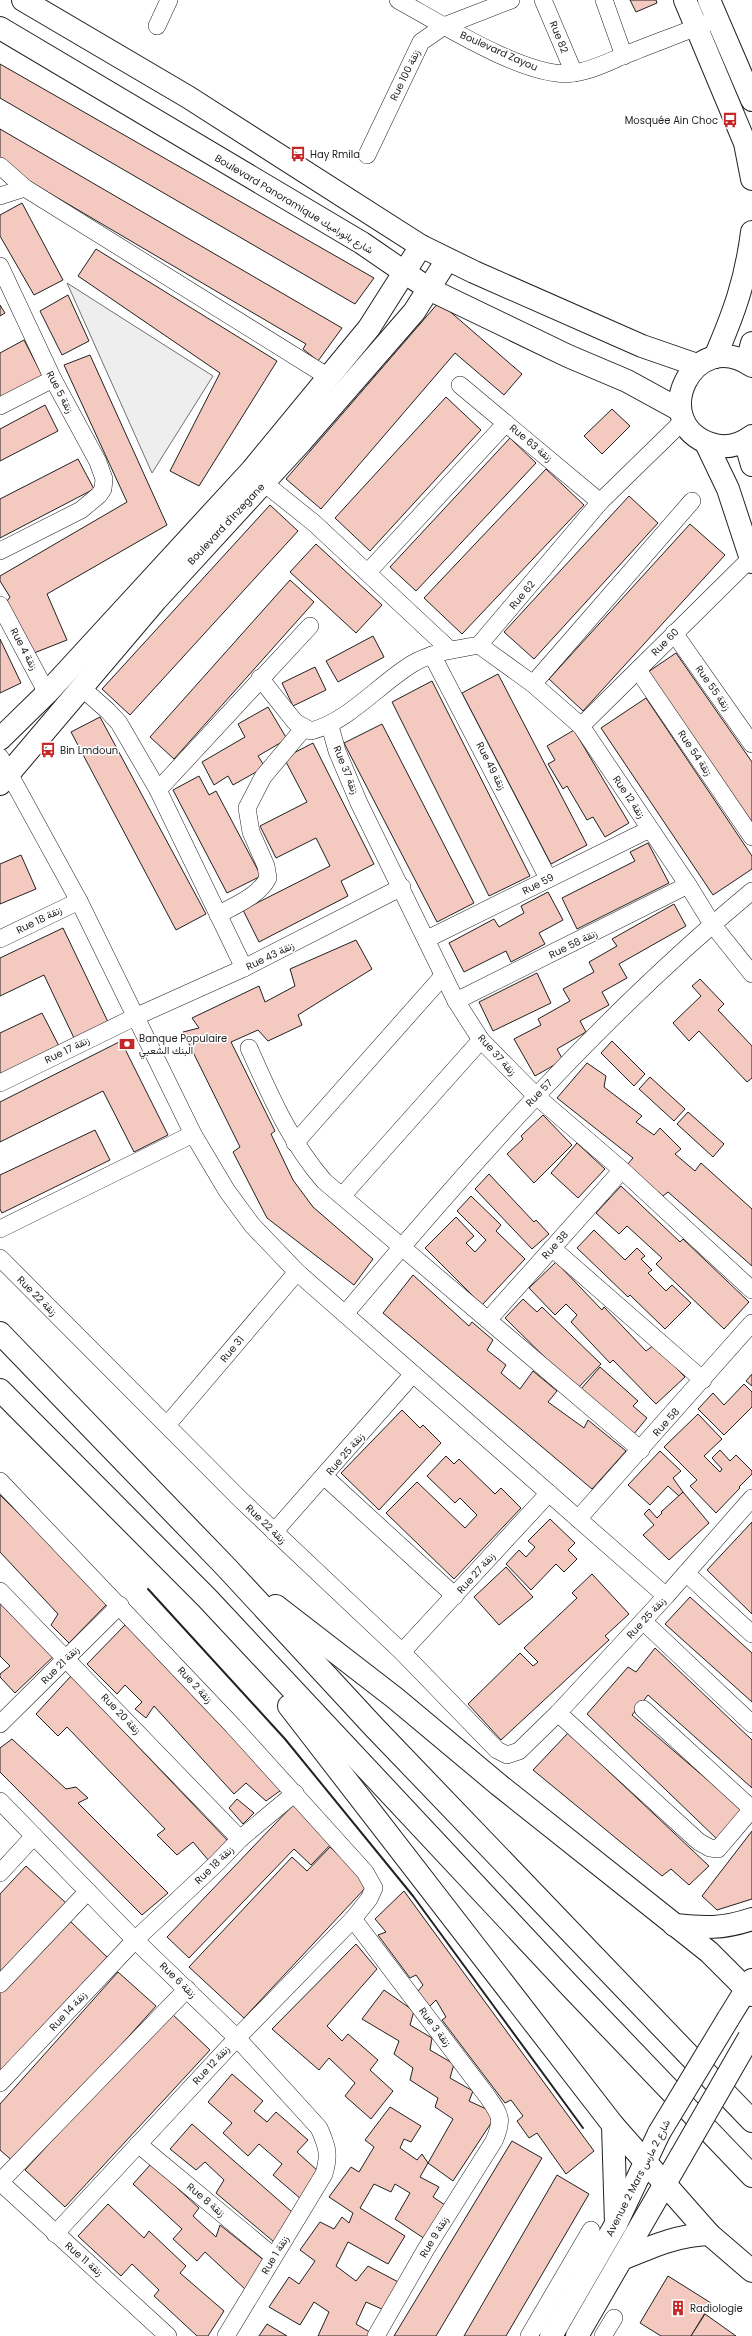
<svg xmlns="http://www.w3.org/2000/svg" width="752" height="2336" font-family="Poppins,Vazirmatn,sans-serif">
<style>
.green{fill:#eee;stroke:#6f6f6f}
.building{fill:#f3c9c0;stroke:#222}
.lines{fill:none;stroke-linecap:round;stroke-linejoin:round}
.street-casing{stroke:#222;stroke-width:18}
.secondary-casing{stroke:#222;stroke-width:24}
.highway-casing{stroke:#222;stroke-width:24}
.street{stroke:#fff;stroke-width:17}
.secondary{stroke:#fff;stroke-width:22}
.highway{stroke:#fff;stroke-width:22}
.secondary-bridge-casing{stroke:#222;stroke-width:24;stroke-linecap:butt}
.secondary-bridge{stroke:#fff;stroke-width:22}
.wall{stroke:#222;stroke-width:2}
.labels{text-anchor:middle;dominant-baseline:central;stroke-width:3;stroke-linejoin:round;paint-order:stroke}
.street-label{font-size:10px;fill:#222;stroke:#fff}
.poi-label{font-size:10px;fill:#222;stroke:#fff;text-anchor:start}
</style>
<rect width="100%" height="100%" fill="#fff"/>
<!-- green -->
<polygon class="green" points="67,283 213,376 152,473"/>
<!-- building -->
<g class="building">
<polygon points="630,0 656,0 657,3 636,12"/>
<polygon points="0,64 374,278 355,304 0,98"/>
<polygon points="0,129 342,328 318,361 303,349 306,344 0,164"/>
<polygon points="22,203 63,280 34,295 0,236 0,215"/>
<polygon points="96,249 277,361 199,486 170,471 220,373 78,276"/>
<polygon points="68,295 89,341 62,355 40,311"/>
<polygon points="439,302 522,374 504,395 455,353 321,509 286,479"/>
<polygon points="0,305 5,313 0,316"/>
<polygon points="24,340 43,377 0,397 0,353"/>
<polygon points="90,355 167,525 47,594 67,640 34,653 4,605 10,597 0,581 0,576 127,502 64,365"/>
<polygon points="446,397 481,430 370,551 335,518"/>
<polygon points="45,405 58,431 0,461 0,429"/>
<polygon points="612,409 630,426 602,454 584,436"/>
<polygon points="510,438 536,463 416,591 390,567"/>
<polygon points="78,459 94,489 0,538 0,499"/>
<polygon points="546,469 584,505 462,634 424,598"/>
<polygon points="629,496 658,523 534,659 504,632"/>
<polygon points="270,505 298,531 130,715 102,689"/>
<polygon points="690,524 725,555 583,711 549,679"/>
<polygon points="316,544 382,605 356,633 290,572"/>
<polygon points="290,580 314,602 174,759 150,737"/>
<polygon points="373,636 384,657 338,682 326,661"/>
<polygon points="0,639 21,683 0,693"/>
<polygon points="676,653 752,762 752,823 648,672"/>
<polygon points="315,667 326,690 293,706 282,683"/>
<polygon points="498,674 587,845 551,864 462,693"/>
<polygon points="432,681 530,876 489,896 392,702"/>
<polygon points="646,698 752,856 752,869 713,895 601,728"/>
<polygon points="268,707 287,739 258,756 265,767 233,785 228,776 214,785 202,762 245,737 238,724"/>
<polygon points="100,717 206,914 176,930 71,732"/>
<polygon points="382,724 474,903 437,922 344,743"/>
<polygon points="574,730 629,823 605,837 593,817 587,820 567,786 563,789 548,764 555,760 547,746"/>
<polygon points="313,743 374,864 341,881 348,896 259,942 243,910 330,866 316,838 276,858 260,826 307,802 284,758"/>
<polygon points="199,776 209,795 216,791 261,876 227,893 173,790"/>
<polygon points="648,843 669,883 577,929 562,898 635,861 630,852"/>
<polygon points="21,855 36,889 0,904 0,864"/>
<polygon points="548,892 563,920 539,933 545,944 511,962 506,951 464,972 449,943 494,919 499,927 524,913 521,906"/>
<polygon points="674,904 686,926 619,964 627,978 602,992 609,1005 580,1021 586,1032 557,1049 563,1060 535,1076 514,1039 541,1025 538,1019 570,1001 563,989 594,972 589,962 617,946 612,939"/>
<polygon points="63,928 108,1022 74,1038 44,975 0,996 0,958"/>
<polygon points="356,940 372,969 298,1015 302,1025 268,1041 258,1030 231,1042 275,1131 271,1134 293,1180 313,1207 373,1259 354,1285 267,1218 233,1152 240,1147 183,1032 199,1028 192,1018 259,986 265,1002 295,986 290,969"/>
<polygon points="537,973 551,1003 493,1031 479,1002"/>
<polygon points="700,979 724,1004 718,1010 752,1046 752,1078 747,1082 699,1031 689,1041 673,1023 701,996 692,986"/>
<polygon points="42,1013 60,1048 0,1075 0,1033"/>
<polygon points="121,1041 168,1135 134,1152 103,1091 0,1142 0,1102"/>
<polygon points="612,1041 645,1074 634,1086 601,1053"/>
<polygon points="587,1063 606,1076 604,1087 642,1116 636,1122 654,1135 660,1128 681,1149 675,1154 695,1171 701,1163 752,1209 752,1266 668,1192 663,1196 626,1166 633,1158 557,1098"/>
<polygon points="650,1077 685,1109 674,1121 639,1089"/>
<polygon points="688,1112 724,1144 713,1157 677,1124"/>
<polygon points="543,1115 572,1145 534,1183 507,1154 523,1139 521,1136"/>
<polygon points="95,1130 110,1160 2,1213 0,1209 0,1175"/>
<polygon points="577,1143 605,1169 578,1198 551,1173"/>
<polygon points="489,1174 534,1222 536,1220 549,1234 532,1249 475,1189"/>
<polygon points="621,1186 680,1242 683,1239 749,1302 724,1329 656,1264 662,1258 627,1226 619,1234 596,1213"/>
<polygon points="471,1196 501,1225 496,1231 525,1259 482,1305 425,1248 456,1217 474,1236 466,1243 475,1252 486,1240 457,1211"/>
<polygon points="594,1230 625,1260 637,1248 645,1256 641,1259 652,1270 648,1273 666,1291 672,1285 691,1303 665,1329 630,1295 628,1297 577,1248"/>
<polygon points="556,1262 602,1310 604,1307 646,1351 654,1345 685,1377 656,1404 613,1360 610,1363 571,1322 577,1315 566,1304 555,1315 529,1288"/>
<polygon points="413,1275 469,1326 472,1322 493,1340 487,1350 506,1365 501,1373 520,1389 533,1371 557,1391 548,1402 584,1428 588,1420 626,1451 592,1489 383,1313"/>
<polygon points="523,1299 537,1312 542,1307 601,1364 577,1389 505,1318"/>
<polygon points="600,1367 638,1401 633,1406 647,1418 633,1435 581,1389"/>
<polygon points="752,1374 752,1386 746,1381"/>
<polygon points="744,1384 752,1392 752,1407 724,1435 698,1409 713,1393 724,1405"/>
<polygon points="402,1410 420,1428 423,1425 441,1443 379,1510 341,1473"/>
<polygon points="698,1414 722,1439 704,1456 720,1472 722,1469 712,1458 720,1450 730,1461 736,1455 752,1471 752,1474 739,1487 740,1488 716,1513 690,1486 697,1480 664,1447"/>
<polygon points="660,1451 681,1471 673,1478 683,1492 679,1496 668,1486 650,1505 628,1485"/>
<polygon points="446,1456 454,1464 459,1459 495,1494 501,1488 521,1508 454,1579 386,1513 417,1482 465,1528 477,1515 460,1498 455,1503 427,1476"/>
<polygon points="683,1492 709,1523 669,1560 643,1535 654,1525 644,1514 649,1509 657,1518 662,1513 661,1512"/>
<polygon points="0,1495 109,1602 69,1643 51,1625 58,1614 0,1552"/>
<polygon points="550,1519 575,1543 568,1550 577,1559 564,1572 556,1564 531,1590 506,1564 519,1550 526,1557 535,1547 528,1541"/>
<polygon points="752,1522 752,1614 707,1570"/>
<polygon points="506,1567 533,1597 499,1625 474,1597"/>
<polygon points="592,1574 629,1614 605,1636 609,1640 501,1740 468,1704 520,1653 533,1666 538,1662 524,1648 577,1598 572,1593"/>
<polygon points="690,1597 752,1653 752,1702 665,1624"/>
<polygon points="0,1598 56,1654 15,1693 0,1677 0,1674 10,1666 0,1656"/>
<polygon points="126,1624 284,1788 266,1801 246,1783 234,1794 154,1706 146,1718 135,1709 142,1702 125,1685 117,1694 87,1664"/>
<polygon points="655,1648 752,1740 752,1788 648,1695 632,1715 745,1812 720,1842 587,1714 628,1667 636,1672"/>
<polygon points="71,1676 229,1842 209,1861 193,1842 177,1855 157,1835 165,1829 67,1727 58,1736 36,1714"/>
<polygon points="568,1733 709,1866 689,1885 671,1869 662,1876 533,1770"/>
<polygon points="12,1739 66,1789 76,1787 88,1798 78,1803 168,1893 142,1915 0,1772 0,1748"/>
<polygon points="237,1799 254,1813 243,1824 229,1808"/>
<polygon points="294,1804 333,1842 311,1865 294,1849 189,1958 167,1937"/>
<polygon points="752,1831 752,1899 717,1910 702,1896"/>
<polygon points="330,1847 369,1884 244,2018 189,1967 292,1857 307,1871"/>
<polygon points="26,1866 66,1903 0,1975 0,1894"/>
<polygon points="404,1891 594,2151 566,2174 537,2133 529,2138 517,2121 523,2116 511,2100 505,2103 442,2020 446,2017 436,2000 429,2007 418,1991 423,1985 416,1975 410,1978 378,1935 386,1932 375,1919"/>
<polygon points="69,1920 109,1959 0,2072 0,1992"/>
<polygon points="356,1944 377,1969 327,2026 342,2041 348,2034 378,2060 370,2070 393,2091 371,2119 345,2096 355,2083 329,2058 319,2070 272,2029"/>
<polygon points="118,1972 156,2006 15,2163 0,2150 0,2104"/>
<polygon points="384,1990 414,2011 410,2025 432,2038 430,2050 454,2064 450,2078 473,2091 469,2101 497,2114 453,2181 428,2163 453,2119 435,2107 438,2098 410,2080 413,2068 394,2054 399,2041 362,2019"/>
<polygon points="170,2012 210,2050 65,2207 25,2170"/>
<polygon points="232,2074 263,2101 254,2111 267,2122 276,2112 308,2140 297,2152 318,2171 301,2199 273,2175 282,2164 259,2144 248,2156 223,2133 232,2123 208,2102"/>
<polygon points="390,2107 421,2126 411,2142 404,2139 400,2148 417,2160 422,2154 428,2163 420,2177 439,2187 433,2197 448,2207 428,2241 395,2219 410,2193 395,2184 391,2192 374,2184 360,2208 405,2236 388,2264 348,2242 336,2266 356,2281 368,2266 402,2284 384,2310 366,2302 356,2324 373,2334 372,2336 318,2336 329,2312 314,2302 300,2325 269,2307 289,2277 299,2284 315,2261 300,2250 320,2222 334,2229 342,2217 349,2223 353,2213 329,2197 351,2167 359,2172 374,2147 365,2140"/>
<polygon points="192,2124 292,2212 274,2242 216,2193 224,2180 205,2162 196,2170 170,2149"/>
<polygon points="512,2141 542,2158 436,2336 394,2336"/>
<polygon points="151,2164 199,2208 193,2216 216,2237 220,2225 265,2261 246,2290 205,2252 197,2261 173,2239 182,2229 133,2184"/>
<polygon points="557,2175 589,2194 506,2336 464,2336"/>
<polygon points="108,2204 144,2238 149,2231 186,2266 180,2273 224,2311 208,2336 197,2336 154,2296 159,2290 132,2264 121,2276 78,2236"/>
<polygon points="668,2276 711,2303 691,2336 661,2336 640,2323"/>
<polygon points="705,2314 736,2336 691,2336"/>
<polygon points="267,2324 287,2336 259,2336"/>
</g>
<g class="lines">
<defs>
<g id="street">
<path d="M398 0C438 22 529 80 573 73 591 71 608 62 625 55 652 44 680 34 707 23"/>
<polyline points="543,0 574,73"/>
<polyline points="604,0 624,56"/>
<polyline points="157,26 169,0"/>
<polyline points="367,155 421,42 444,26 511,0"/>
<polyline points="0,166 25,188 330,378"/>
<polyline points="0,196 25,188"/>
<polyline points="0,266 53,379 98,462 104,479 103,489 99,495 81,510 0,551"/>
<polyline points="460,385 600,502"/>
<polyline points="0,406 53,379"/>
<polyline points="264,483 314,523 450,650"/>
<polyline points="368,572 506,423"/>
<polyline points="0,605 47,693"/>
<polyline points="674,633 752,744"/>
<polyline points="479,645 533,684 581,726 688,885 712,924 752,974"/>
<polyline points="432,655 548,878"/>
<polyline points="638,670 752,837"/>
<path d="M260 678 295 722 311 731C349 721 378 685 412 664 432 652 457 649 479 645L600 502 684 420"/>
<polyline points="533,684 692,501"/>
<polyline points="82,688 108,711 119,723 158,790 244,968"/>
<polyline points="330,726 337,751 359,803 456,1001 481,1040 536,1096 622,1170 752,1290"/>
<polyline points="581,726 751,558"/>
<polyline points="0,757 79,901 193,1134 227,1191 252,1225 297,1272 666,1596"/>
<polyline points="158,790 310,626"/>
<path d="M218 915C235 905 259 896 268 878L266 866 251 832 247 808 263 777 304 728"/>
<polyline points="0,939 79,901"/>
<polyline points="427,939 650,829"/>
<polyline points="456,1001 688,885"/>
<path d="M249 1048C270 1095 290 1142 324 1181L641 1450"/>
<polyline points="0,1083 135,1017 244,968 402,887"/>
<polyline points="295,1143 443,976"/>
<polyline points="342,1196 481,1040"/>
<polyline points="0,1229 193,1134"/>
<polyline points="552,1248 703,1380"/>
<polyline points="0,1258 241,1500 402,1652 497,1750 507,1755 519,1751 558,1713 666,1596 752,1498"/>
<path d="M345 1314C471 1164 601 1016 752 891"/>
<polyline points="488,1320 622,1170"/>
<polyline points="167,1425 297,1272"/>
<polyline points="325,1477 455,1596"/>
<polyline points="0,1481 233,1726 365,1872 374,1888 369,1899 353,1919 237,2038 55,2234"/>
<polyline points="578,1519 752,1323"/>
<polyline points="274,1532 413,1374"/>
<polyline points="686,1573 752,1634"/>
<polyline points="0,1591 240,1839"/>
<polyline points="643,1621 752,1724"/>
<polyline points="402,1652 549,1493"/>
<polyline points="558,1713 699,1842 710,1848 718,1849 752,1809 643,1709"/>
<polyline points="0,1724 120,1605"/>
<path d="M0 1801 135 1940 237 2038 319 2128C327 2146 330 2154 324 2174L226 2336"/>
<polyline points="0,1873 34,1836"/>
<path d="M353 1919 487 2096C500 2115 504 2118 494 2141L426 2249 376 2336"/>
<polyline points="0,1984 88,1891"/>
<polyline points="0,2083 135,1940 218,1862 240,1839 295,1793"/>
<polyline points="138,2144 273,2256"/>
<polyline points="0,2182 187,1989"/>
<polyline points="0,2182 168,2336"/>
<polyline points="529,2336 591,2230"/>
<polyline points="603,2336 614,2318"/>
</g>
<g id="secondary">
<polyline points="23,0 188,97 421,246 474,272 642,346 697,365"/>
<polyline points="685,0 745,143 752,179"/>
<polyline points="709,0 752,100"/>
<polyline points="0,28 362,243 429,289 568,356 627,381 680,410"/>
<path d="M715 357C734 313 746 280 752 232"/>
<polyline points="747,362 752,343"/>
<path d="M752 366C693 325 647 423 711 444 726 449 740 445 752 436"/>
<polyline points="745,441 752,465"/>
<polyline points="706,443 728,489 752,562"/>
<polyline points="0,739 47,693 252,470 369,328 421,246"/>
<polyline points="0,784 156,600 300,443 414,312 447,260"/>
<polyline points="728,2019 752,1980"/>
<polyline points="551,2336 616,2224 659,2133"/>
<polyline points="577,2336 681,2156"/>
</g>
<g id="highway">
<polyline points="0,1333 226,1567 374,1727 752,2121"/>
<polyline points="0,1390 207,1598 571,1987 752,2176"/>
<polyline points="276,1606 395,1698 499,1785 709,1952 752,1995"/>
<polyline points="289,1706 613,2125 709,2234 752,2271"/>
<path d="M674 1925C704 1928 723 1929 752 1919"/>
<polyline points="613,2125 616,2224"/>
<path d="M622 2259C651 2247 677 2235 709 2234"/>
</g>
</defs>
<!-- street casing -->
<use href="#street" class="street-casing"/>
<!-- secondary casing -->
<use href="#secondary" class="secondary-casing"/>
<!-- highway casing -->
<use href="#highway" class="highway-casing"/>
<!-- street -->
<use href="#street" class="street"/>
<!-- secondary -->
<use href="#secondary" class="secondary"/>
<!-- highway -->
<use href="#highway" class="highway"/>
<defs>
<g id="secondary-bridge">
<polyline points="659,2133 728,2019"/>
<polyline points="681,2156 749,2038"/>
</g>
</defs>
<!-- secondary-bridge casing -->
<use href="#secondary-bridge" class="secondary-bridge-casing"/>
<!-- secondary-bridge -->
<use href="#secondary-bridge" class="secondary-bridge"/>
<!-- wall -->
<polyline class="wall" points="148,1589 285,1739 413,1896 583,2128"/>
</g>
<!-- icons -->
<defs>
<symbol id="bus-bare" viewBox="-9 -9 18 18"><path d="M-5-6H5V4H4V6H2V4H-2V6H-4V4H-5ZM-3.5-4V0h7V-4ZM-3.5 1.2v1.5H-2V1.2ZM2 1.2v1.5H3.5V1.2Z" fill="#c62828" stroke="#fff" stroke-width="2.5" paint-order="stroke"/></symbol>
<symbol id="bank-bare" viewBox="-9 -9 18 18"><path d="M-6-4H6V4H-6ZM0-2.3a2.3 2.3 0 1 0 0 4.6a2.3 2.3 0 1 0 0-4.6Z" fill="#c62828" stroke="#fff" stroke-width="2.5" paint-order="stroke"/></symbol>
<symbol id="building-bare" viewBox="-9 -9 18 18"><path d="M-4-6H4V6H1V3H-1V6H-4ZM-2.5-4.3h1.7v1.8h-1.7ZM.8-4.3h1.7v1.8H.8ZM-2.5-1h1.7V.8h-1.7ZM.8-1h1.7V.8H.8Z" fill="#c62828" stroke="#fff" stroke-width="2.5" paint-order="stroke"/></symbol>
</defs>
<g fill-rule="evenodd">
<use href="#bus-bare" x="719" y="109" width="22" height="22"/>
<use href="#bus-bare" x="287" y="143" width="22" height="22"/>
<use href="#bus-bare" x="37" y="739" width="22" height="22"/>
<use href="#bank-bare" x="116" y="1033" width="22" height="22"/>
<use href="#building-bare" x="667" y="2297" width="22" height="22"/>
</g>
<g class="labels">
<!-- street labels -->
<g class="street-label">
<text transform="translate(559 37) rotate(68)">Rue 82</text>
<text transform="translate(499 51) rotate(24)">Boulevard Zayou</text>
<text transform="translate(405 75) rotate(-64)">Rue 100 زنقة</text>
<text transform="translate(294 204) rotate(31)">Boulevard Panoramique شارع بانوراميك</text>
<text transform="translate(60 392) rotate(62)">Rue 5 زنقة</text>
<text transform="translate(531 443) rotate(40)">Rue 63 زنقة</text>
<text transform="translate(226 524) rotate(-47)">Boulevard d'Inzegane</text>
<text transform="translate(522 595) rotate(-50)">Rue 62</text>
<text transform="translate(665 642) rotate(-45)">Rue 60</text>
<text transform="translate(24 649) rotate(62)">Rue 4 زنقة</text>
<text transform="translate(713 688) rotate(55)">Rue 55 زنقة</text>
<text transform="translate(695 753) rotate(56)">Rue 54 زنقة</text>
<text transform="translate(491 766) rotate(63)">Rue 49 زنقة</text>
<text transform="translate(346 770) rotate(68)">Rue 37 زنقة</text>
<text transform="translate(629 797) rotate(56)">Rue 12 زنقة</text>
<text transform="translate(538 884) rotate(-27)">Rue 59</text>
<text transform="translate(39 920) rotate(-26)">Rue 18 زنقة</text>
<text transform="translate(573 944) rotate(-26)">Rue 58 زنقة</text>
<text transform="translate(270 956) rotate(-26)">Rue 43 زنقة</text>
<text transform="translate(67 1050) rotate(-26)">Rue 17 زنقة</text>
<text transform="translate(497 1055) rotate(48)">Rue 37 زنقة</text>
<text transform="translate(539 1093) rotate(-46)">Rue 57</text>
<text transform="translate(555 1245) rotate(-48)">Rue 38</text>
<text transform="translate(37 1296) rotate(45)">Rue 22 زنقة</text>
<text transform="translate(232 1349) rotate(-50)">Rue 31</text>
<text transform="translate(666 1422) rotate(-48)">Rue 58</text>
<text transform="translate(345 1454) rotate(-49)">Rue 25 زنقة</text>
<text transform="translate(266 1524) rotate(44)">Rue 22 زنقة</text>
<text transform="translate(476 1573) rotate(-48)">Rue 27 زنقة</text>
<text transform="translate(646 1618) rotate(-47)">Rue 25 زنقة</text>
<text transform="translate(60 1665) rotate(-45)">Rue 21 زنقة</text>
<text transform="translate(195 1685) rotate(47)">Rue 2 زنقة</text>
<text transform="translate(121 1714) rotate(46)">Rue 20 زنقة</text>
<text transform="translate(214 1865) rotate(-44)">Rue 18 زنقة</text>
<text transform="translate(178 1980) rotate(44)">Rue 6 زنقة</text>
<text transform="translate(68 2011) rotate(-47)">Rue 14 زنقة</text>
<text transform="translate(435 2027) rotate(53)">Rue 3 زنقة</text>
<text transform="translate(211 2065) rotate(-47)">Rue 12 زنقة</text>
<text transform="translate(638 2178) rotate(-63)">Avenue 2 Mars شارع 2 مارس</text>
<text transform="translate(206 2200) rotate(40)">Rue 8 زنقة</text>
<text transform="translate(434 2237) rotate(-59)">Rue 9 زنقة</text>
<text transform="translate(275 2255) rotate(-59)">Rue 1 زنقة</text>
<text transform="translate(84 2259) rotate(41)">Rue 11 زنقة</text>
</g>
<!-- poi labels -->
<g class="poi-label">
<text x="718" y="120" text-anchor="end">Mosquée Ain Choc</text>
<text x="310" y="154">Hay Rmila</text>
<text x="60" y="750">Bin Lmdoun</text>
<text x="139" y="1038">Banque Populaire<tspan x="139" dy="12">البنك الشعبي</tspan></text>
<text x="690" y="2308">Radiologie</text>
</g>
</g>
</svg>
